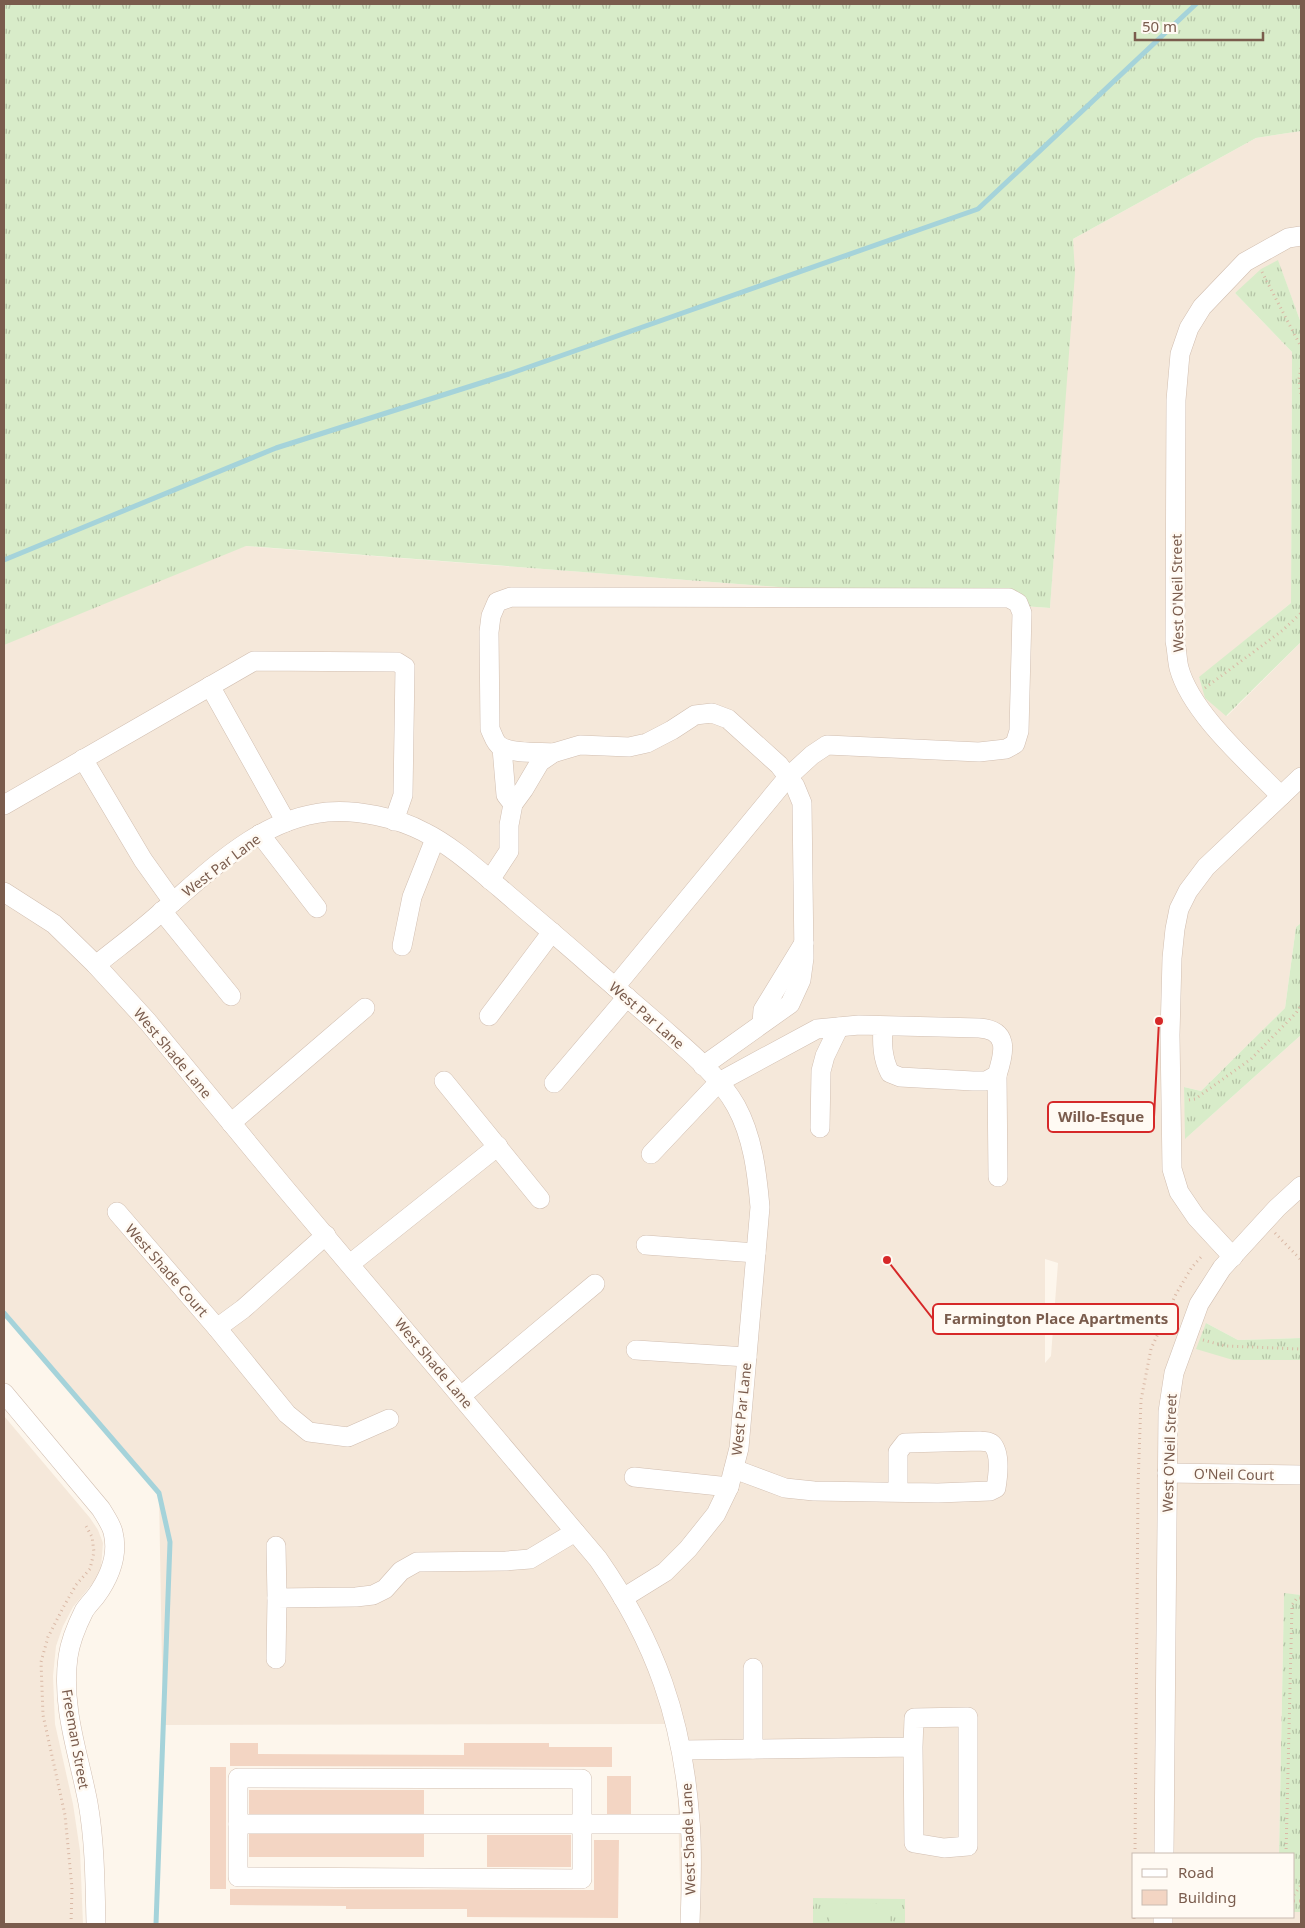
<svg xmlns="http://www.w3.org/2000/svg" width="1305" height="1928" font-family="'Noto Sans',sans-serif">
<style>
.residential{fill:#f5e8da;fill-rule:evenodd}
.grass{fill:url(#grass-tufts)}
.pitch{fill:#d8ecc9}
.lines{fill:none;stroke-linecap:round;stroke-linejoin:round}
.stream{stroke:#a5d3da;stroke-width:5}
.building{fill:#f3d5c3}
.minor-casing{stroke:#d1beb0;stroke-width:20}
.path{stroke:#d9b8a5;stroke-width:3;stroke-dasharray:1 4;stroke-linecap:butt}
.minor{stroke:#fff;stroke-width:19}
.labels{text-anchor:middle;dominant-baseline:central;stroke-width:5;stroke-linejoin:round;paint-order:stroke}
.street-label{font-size:14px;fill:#7a5c4d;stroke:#fffaf3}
.leader{fill:none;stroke:#d62828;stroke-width:2}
.callout-dot{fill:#d62828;stroke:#fffaf3;stroke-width:2}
.callout{fill:#fffaf3;stroke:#d62828;stroke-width:2}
.callout-label{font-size:15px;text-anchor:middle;font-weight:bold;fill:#7a5c4d}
</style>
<defs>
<pattern id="grass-tufts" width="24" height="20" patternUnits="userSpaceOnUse" patternTransform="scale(1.25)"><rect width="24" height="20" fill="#d8ecc9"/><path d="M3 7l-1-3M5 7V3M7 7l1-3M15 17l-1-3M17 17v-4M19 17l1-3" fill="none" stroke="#b4c2a5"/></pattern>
</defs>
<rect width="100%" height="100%" fill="#fdf6ec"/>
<!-- residential -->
<g class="residential">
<path d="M1301 131V323L1278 261 1235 293 1292 352 1291 603 1199 678 1227 716 1301 642V923L1296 927 1285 1008 1201 1091 1184 1087 1186 1138 1301 1035V1338L1238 1340 1206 1323 1233 1360H1301V1595L1284 1594 1279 1854H1134V1917H1294V1912H1301V1924H681L676 1724 163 1725 159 1493 4 1309V634L245 546 1050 608 1074 273 1073 239 1256 138ZM1045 1259 1058 1263 1051 1356 1045 1363Z"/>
<polygon points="4,1416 90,1518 98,1530 103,1543 101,1568 96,1579 73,1607 63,1626 56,1646 53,1676 55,1724 73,1804 80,1851 83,1924 4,1924"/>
</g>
<!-- grass -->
<g class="grass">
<polygon points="4,4 1301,4 1301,131 1256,138 1073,239 1075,273 1050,608 246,546 4,645"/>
<polygon points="1278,260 1301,323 1301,642 1226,716 1205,698 1199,677 1291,603 1292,352 1235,293 1261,269"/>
<polygon points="1301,923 1301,1035 1185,1139 1184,1087 1201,1091 1285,1008 1296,927"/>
<polygon points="1206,1323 1238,1340 1301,1338 1301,1360 1233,1360 1196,1349"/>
<polygon points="1284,1593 1301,1595 1301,1912 1294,1912 1294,1854 1279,1854"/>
<polygon points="813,1898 905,1899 905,1924 813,1924"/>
</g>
<!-- pitch -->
<polygon class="pitch" points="830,1903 890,1904 890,1924 830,1924"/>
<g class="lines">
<!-- stream -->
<g class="stream">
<polyline points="4,560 276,448 509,374 978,209 1196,4"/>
<polyline points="4,1313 159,1493 170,1542 156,1924"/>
</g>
</g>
<!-- building -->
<g class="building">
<polygon points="230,1743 258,1743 258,1754 464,1755 464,1743 549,1743 549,1747 612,1747 612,1767 230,1766"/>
<rect x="210" y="1767" width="16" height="122"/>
<rect x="607" y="1776" width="24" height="40"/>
<rect x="249" y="1790" width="175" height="24"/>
<rect x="249" y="1834" width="175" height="23"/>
<rect x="487" y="1835" width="84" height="32"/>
<polygon points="594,1840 619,1840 618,1918 467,1917 467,1909 346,1909 346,1906 230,1905 230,1889 594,1890"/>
</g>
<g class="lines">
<defs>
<g id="minor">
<polyline points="210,686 286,822"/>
<polyline points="502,748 506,795 513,804"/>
<path d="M553 753C540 752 511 754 500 746 495 743 493 735 490 729L489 632 491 616 497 602 511 597 1009 598 1018 603 1022 613 1019 731 1015 744 1006 749 979 752 827 745 812 755 788 777 615 987"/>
<polyline points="83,759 143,860 173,902"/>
<path d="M1281 796C1249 763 1191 713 1179 668 1177 660 1177 650 1175 641L1176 400 1180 354 1189 328 1202 307 1245 262 1288 238 1301 236"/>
<polyline points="4,805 254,661 397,662 405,667 403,795 394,821"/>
<polyline points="260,834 317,908"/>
<polyline points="490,880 509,851 509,825 513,804 524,789 540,762 553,753 580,745 629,747 647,743 672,730 695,715 712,713 728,719 779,765 795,786 802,803 804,958 801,980 790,1004 703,1066"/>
<path d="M4 892 54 924 96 965 148 1022 284 1187 598 1559C656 1642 683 1720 690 1821 693 1855 691 1890 690 1924"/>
<polyline points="162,911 231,996"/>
<polyline points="402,946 412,897 435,839"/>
<path d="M96 965C117 948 139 932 159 914 209 872 258 819 327 812 356 809 398 818 424 832 452 846 476 868 500 888 531 915 563 941 593 968 615 987 637 1006 658 1024 686 1049 718 1074 736 1106 753 1137 757 1173 760 1207L739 1448 729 1487 716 1514 688 1549 665 1572 623 1598"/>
<polyline points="489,1016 552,932"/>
<polyline points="762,1023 763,1010 804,943"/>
<polyline points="997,1075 998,1177"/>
<polyline points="444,1081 540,1199"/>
<polyline points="554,1083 627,997"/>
<polyline points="231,1123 365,1008"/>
<polyline points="820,1128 821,1071 825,1056 839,1027"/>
<path d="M651 1154 719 1082 817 1029 859 1025 979 1028C1009 1030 1005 1051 997 1075L986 1081H973L900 1077 890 1073C882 1058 882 1043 883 1026"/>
<polyline points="117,1212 217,1328 243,1309 326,1235"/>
<polyline points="646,1245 756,1253"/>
<polyline points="1233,1257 1196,1217 1179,1192 1172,1169 1170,1035 1172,958 1175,929 1179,909 1188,891 1206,867 1301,777"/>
<polyline points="350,1264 498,1146"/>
<polyline points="217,1328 287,1414 309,1432 348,1437 389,1419"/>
<polyline points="636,1350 747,1357"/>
<path d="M4 1393 101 1509C105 1516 111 1524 113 1532 119 1556 109 1578 96 1596 92 1601 87 1606 84 1611 77 1625 70 1642 68 1657 61 1708 79 1755 88 1803 95 1843 95 1884 96 1924"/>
<polyline points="461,1396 595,1284"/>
<path d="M734 1469 785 1488 814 1491 938 1493 990 1491 996 1488C998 1476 1001 1453 992 1444 989 1441 985 1442 980 1441L905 1443 898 1452V1492"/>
<polyline points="1167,1473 1301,1475"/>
<polyline points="634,1477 729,1487"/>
<polyline points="276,1546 277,1598"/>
<polyline points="276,1659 277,1598 356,1597 373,1595 385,1589 401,1571 417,1562 506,1561 530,1559 575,1532"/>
<polyline points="753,1749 753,1668"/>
<polyline points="682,1750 913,1747 914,1843 944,1848 968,1846 968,1717 914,1718 913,1747"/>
<polygon points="238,1778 582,1779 582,1879 238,1877"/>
<polyline points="238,1824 690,1824"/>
<polyline points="1164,1854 1168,1412 1174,1373 1199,1304 1222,1268 1277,1208 1301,1186"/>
<polyline points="1163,1924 1163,1917"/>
</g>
</defs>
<!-- minor casing -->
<use href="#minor" class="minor-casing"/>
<!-- path -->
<g class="path">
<polyline points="1262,272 1301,347"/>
<polyline points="1301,368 1299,379 1301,395"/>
<polyline points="1205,688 1283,630 1301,613"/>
<polyline points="1189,1100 1195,1099 1251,1059 1296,1013 1301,1005"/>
<polyline points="1275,1233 1301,1260"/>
<polyline points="1203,1340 1225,1346 1301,1349"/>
<polyline points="1135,1854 1138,1486 1141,1400 1151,1349 1176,1294 1192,1267 1201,1257"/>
<polyline points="1286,1854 1292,1605 1297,1598 1301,1598"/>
<polyline points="1294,1895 1301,1885"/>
<polyline points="1294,1901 1301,1901"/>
<polyline points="71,1924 72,1888 65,1815 43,1715 41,1662 48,1637 64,1606 76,1585 90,1569 94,1552 92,1537 86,1526"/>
<polyline points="1134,1924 1134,1917"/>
</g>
<!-- minor -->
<use href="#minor" class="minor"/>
</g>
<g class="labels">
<!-- street labels -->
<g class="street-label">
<text transform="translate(1177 593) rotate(-91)">West O'Neil Street</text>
<text transform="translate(221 865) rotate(-37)">West Par Lane</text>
<text transform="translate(647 1015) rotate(41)">West Par Lane</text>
<text transform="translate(173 1053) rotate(50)">West Shade Lane</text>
<text transform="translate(167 1270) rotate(49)">West Shade Court</text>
<text transform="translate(434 1363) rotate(50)">West Shade Lane</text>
<text transform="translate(741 1409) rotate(-84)">West Par Lane</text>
<text transform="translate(1169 1453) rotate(-88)">West O'Neil Street</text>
<text transform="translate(1234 1474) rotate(1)">O'Neil Court</text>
<text transform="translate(76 1739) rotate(80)">Freeman Street</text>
<text transform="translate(688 1839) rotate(-92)">West Shade Lane</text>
</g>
</g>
<!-- callouts -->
<path class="leader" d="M1159 1021L1154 1117M887 1260L933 1319"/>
<g class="callout-dot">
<circle cx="1159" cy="1021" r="5"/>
<circle cx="887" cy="1260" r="5"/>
</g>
<g class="callout">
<rect x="1048" y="1102" width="106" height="30" rx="5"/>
<rect x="933" y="1304" width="245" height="30" rx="5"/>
</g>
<g class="callout-label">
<text x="1101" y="1122">Willo-Esque</text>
<text x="1056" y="1324">Farmington Place Apartments</text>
</g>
<!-- border -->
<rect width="1305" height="1928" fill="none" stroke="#7a5c4d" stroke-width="10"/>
<!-- legend -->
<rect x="1132" y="1853" width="162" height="65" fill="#fffaf3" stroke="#cabbb1"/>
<rect x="1142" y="1869" width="25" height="8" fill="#ffffff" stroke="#cabbb1"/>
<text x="1178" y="1878" font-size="15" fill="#7a5c4d">Road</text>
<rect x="1142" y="1890" width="25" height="15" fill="#f3d5c3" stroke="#cabbb1"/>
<text x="1178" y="1903" font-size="15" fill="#7a5c4d">Building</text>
<!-- scale -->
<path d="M1135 32v8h128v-8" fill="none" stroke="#7a5c4d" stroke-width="2.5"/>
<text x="1142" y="32" font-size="15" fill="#7a5c4d" stroke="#fffaf3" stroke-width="4" paint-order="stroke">50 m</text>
</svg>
